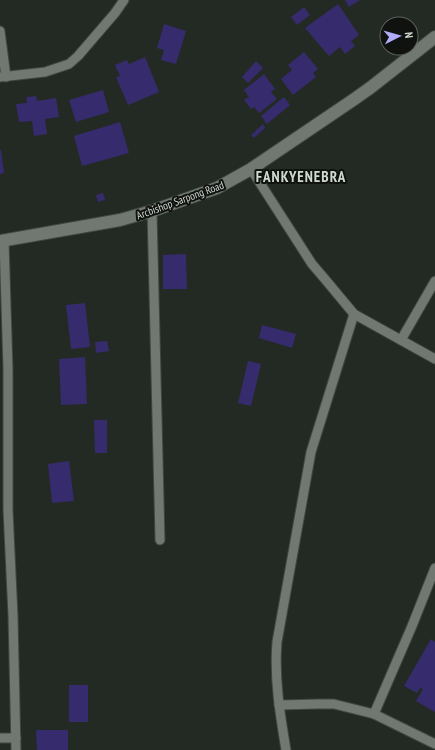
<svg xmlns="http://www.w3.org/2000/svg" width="435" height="750" font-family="'PT Sans Narrow',sans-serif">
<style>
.building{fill:#362b6c}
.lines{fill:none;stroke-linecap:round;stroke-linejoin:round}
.minor-casing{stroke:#414641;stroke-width:11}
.tertiary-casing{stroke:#414641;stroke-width:14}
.minor{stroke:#707871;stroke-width:9}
.tertiary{stroke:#707871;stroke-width:12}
.labels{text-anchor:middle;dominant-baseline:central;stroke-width:4;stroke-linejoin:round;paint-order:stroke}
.street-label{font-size:11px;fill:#d4d9d4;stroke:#0f120f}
.district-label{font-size:15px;font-weight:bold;letter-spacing:1px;fill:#cfd9d0;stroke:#0f120f}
</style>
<rect width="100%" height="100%" fill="#232a24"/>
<!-- building -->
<g class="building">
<polygon points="345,0 360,0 349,7"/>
<polygon points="338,4 359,35 351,41 355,46 345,54 340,47 329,56 305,28"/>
<polygon points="304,7 310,15 297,25 291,17"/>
<polygon points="164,24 186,31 176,64 161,60 164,50 157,48"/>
<polygon points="304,52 318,69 313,73 316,77 293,95 281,79 292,70 288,65"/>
<polygon points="145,57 159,92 128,105 116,77 120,76 115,65 127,60 129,64"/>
<polygon points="256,61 263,68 248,83 242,77"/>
<polygon points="264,74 275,89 271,92 277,99 259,113 254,107 251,109 244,100 249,97 244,90"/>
<polygon points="103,90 109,112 76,122 69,100"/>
<polygon points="36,96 37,101 56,98 59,117 45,119 47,134 34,136 32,121 19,122 16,104 27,103 26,97"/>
<polygon points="284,97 290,105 267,124 261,116"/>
<polygon points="120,122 129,153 82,166 74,136"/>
<polygon points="263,124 265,128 254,138 251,135"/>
<polygon points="0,150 1,150 4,173 0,174"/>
<polygon points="103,193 105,200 98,202 96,195"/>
<polygon points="186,254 187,289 163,289 163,255"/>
<polygon points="85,303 90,347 71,349 66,305"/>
<polygon points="262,325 296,334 292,348 259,338"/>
<polygon points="107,341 109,351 96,353 95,342"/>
<polygon points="85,357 87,404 61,405 59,359"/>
<polygon points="248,361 261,364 251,406 238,403"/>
<polygon points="94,420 107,420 107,453 95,453"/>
<polygon points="69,461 74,501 52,503 48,464"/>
<polygon points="431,639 435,642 435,712 416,701 423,689 420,688 417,693 404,686"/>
<rect x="69" y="685" width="19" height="37"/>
<polygon points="36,730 68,730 68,750 37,750"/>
</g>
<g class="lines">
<defs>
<g id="minor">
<polyline points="0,31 6,77"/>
<polyline points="0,77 45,72 69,64 78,56 115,13 124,0"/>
<polyline points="251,169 312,264 324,278 354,314 435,359"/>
<polyline points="152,211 160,540"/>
<polyline points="4,240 8,369 8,510 13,616 16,750"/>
<polyline points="401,340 435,281"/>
<polyline points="279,705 318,704 334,704 374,714 435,744"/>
<polyline points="374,714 412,626 435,568"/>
<polyline points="0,738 16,738"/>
<path d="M286 750C280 714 274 678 277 642L311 452 354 314"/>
</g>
<polyline id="tertiary" points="0,241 120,220 152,211 217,188 251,169 353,100 370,88 435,37"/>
</defs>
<!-- minor casing -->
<use href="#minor" class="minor-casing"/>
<!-- tertiary casing -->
<use href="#tertiary" class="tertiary-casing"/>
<!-- minor -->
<use href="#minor" class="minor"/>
<!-- tertiary -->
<use href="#tertiary" class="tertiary"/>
</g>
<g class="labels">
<!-- street labels -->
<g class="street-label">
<text transform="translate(180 200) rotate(-20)">Arcbishop Sarpong Road</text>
</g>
<!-- district labels -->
<g class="district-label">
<text x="301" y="176">FANKYENEBRA</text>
</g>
</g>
<!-- north arrow -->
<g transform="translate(399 36) rotate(84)"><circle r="19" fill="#0f120f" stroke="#5e625e"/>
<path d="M0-3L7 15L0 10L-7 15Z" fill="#b2adf9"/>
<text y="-6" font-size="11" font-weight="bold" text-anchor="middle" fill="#d4d9d4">N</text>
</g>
</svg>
